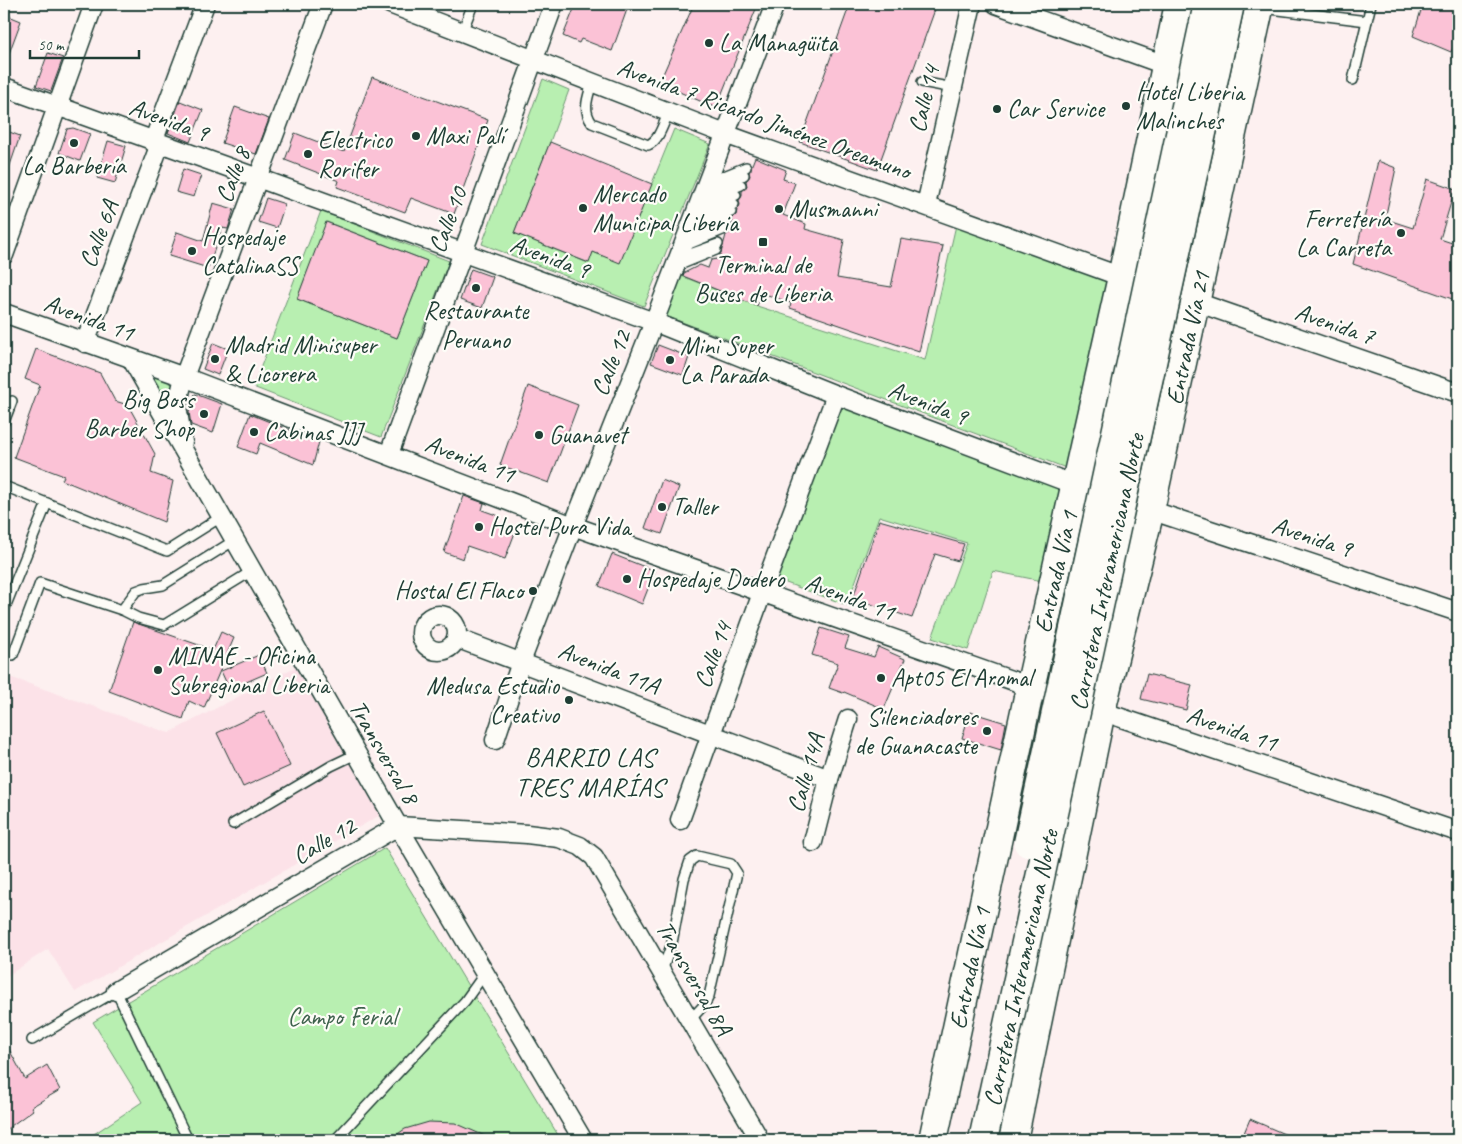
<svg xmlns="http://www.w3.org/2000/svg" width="1462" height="1144" font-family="Caveat,sans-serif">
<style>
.built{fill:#fce2e8}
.green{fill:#b8efb1;stroke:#6c9672;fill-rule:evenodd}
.building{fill:#fbc2d6;stroke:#1f3d34}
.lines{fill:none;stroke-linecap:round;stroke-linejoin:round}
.lane-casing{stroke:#1f3d34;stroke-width:12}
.street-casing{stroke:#1f3d34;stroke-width:21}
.primary-casing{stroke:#1f3d34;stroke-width:31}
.lane{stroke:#fdfcf7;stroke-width:9}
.street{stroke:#fdfcf7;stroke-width:18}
.primary{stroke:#fdfcf7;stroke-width:28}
.highway-bridge-casing{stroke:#1f3d34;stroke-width:31;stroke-linecap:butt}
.highway-bridge{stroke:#fdfcf7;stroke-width:28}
.poi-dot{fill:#1f3d34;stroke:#fdfcf7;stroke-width:2}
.labels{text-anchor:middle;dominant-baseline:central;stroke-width:4.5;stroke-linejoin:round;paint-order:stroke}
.poi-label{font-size:25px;fill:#1f3d34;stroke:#fdfcf7;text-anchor:start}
.street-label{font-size:25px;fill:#1f3d34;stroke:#fdfcf7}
.park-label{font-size:25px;fill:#3e614d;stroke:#fdfcf7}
.neighbourhood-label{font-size:26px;letter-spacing:1px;fill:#1f3d34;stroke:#fdfcf7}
</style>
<rect width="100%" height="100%" fill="#fdf0f0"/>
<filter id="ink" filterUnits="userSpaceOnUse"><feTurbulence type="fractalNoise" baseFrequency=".02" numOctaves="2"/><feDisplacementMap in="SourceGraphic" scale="10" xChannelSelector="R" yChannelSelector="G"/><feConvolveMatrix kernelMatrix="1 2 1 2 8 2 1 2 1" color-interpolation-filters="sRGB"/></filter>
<g filter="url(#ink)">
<!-- built -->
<polygon class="built" points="295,667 380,815 75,992 48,949 4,978 4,675 169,733"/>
<!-- green -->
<g class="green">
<polygon points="543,79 569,90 550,142 514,233 588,263 593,252 620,262 674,129 710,144 644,306 482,244"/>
<path d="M321 211 449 261 381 437 253 387ZM327 222 427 261 397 338 297 299Z"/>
<polygon points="956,225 1124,284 1087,476 666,316 679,275 757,306 925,360"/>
<polygon points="144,371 174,381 174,426"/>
<polygon points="840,404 1066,489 1042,581 993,571 968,650 932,638 967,543 879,516 847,605 775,579"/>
<polygon points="385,848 561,1140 85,1140 142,1102 93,1022"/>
</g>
<!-- building -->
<g class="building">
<polygon points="576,4 629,4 612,51 581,39 579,43 563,36"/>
<polygon points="694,4 758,4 716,108 659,83"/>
<polygon points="850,4 937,4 877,170 800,142"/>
<polygon points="1423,4 1458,4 1458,38 1451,52 1413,36"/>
<polygon points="4,14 21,21 5,64 4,64"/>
<polygon points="48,53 63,58 51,91 36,86"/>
<polygon points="372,77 488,120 454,214 411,198 405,212 337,187 339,181 285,160 295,133 344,152"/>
<polygon points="180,101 203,110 190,142 168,133"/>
<polygon points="235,107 269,119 256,154 222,143"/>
<polygon points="73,128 90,134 80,161 59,153 67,129"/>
<polygon points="4,130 20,136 6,177 4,177"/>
<polygon points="108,141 126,146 115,183 97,178"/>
<polygon points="550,142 652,184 620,263 593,252 589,263 514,233"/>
<polygon points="755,157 786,170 783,179 795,183 783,215 806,224 805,229 844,240 837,278 891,287 901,239 943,246 919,352 790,308 791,303 762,293 757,306 683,276 684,273 700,265 708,268 711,260 717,259 721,253 726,235 731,230 732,218 736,215 737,210 740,205 739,200 742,196 742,191 747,186 746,181 750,176 749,172"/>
<polygon points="1378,161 1396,168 1385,219 1413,228 1427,179 1455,189 1440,239 1458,245 1458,301 1353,264"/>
<polygon points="183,169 201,175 194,197 176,192"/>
<polygon points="266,198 285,204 277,228 258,222"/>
<polygon points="213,203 234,209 228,229 222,228 208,268 169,256 177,232 203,241"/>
<polygon points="326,222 427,261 397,338 297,299"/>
<polygon points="471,269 493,277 482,308 460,300"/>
<polygon points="213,343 228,349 218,375 203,369"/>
<polygon points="658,345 689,357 683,375 651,363"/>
<polygon points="36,349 100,373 115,401 128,405 155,454 151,473 173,481 164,522 62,480 64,476 14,457 40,385 25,379"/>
<polygon points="528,386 578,405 549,483 500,465"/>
<polygon points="195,394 222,404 213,433 191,425 189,412"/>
<polygon points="250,414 319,442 313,465 260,443 256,454 238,447"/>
<polygon points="662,480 679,487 662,534 645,528"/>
<polygon points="464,496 484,503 482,510 499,516 496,523 516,530 505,559 467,546 463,559 444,552"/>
<polygon points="879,520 964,544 958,561 935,554 912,618 853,598"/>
<polygon points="612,554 655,571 642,604 599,586"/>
<polygon points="133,622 213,650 221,632 234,638 204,708 189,701 183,719 109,691"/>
<polygon points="821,628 849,637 845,648 874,657 878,647 905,659 884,709 844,692 843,693 829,688 838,663 812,655"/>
<polygon points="259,655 267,673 244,683 246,687 231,693 221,671"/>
<polygon points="1147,674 1192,685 1186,710 1141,699"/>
<polygon points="264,711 290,766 243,787 217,733"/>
<polygon points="970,712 1006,723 1001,750 962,738"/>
<polygon points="4,1040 25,1079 47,1065 60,1090 31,1107 33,1110 4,1131"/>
<polygon points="1250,1119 1298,1140 1241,1140"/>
<polygon points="429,1122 455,1123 494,1140 389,1140 405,1129"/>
</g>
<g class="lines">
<defs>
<g id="lane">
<polyline points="1263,8 1367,21"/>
<polyline points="462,32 473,4"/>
<polyline points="1353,80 1371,4"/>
<polyline points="922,82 953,88"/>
<path d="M592 83C588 97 582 110 592 123L648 145C660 140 663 123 669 112"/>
<polyline points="707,183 746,167"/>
<polyline points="705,191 744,175"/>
<polyline points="700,202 741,185"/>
<polyline points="697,212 736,195"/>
<polyline points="695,220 734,204"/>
<polyline points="689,229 731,212"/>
<polyline points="686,238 727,221"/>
<polyline points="684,246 725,229"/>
<polyline points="679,258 718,244"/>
<polyline points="677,266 716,250"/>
<polyline points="4,422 12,401"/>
<polyline points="4,486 167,551 221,517"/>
<polyline points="4,610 47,503"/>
<polyline points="122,610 138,618 164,625 252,571"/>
<polyline points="13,655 40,583 122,610 136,591 144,588 163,585 235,540"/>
<polyline points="233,824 331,766 356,754"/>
<polyline points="662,971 672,943 684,879 690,861 697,856 731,864 737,873 709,996 705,1004 690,1020"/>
<polyline points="32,1040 116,991 188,1140"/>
<polyline points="335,1140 465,1001 485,973"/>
</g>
<g id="street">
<polyline points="390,4 725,134 1122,277"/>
<polyline points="996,4 1165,65"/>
<polyline points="4,87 258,178 654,322 836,395 1075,485"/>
<polyline points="153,142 205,4"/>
<polyline points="926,205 972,4"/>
<polyline points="4,255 94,4"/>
<polyline points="1196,302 1458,393"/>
<polyline points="4,313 184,377 573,526 1068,700"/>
<polyline points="85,343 160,144"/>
<polyline points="132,360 398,826 583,1140"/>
<polyline points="183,442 177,406 184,377 323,4"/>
<polyline points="389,454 554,4"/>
<polyline points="1150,510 1458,612"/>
<circle cx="439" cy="633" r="18"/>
<polyline points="456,638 829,779"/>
<polyline points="1092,708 1458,832"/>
<polyline points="495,740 521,662 573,526 654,322 775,4"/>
<polyline points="680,820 762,593 836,395"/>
<polyline points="813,842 829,779 848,719"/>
<polyline points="116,991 398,826 527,834 559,838 580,846 594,857 760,1140"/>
</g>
<g id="primary">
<polyline points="933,1140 1030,688 1122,277 1179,4"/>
<polyline points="1013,1140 1101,711 1150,510 1260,4"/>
</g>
</defs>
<!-- lane casing -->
<use href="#lane" class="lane-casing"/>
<!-- street casing -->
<use href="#street" class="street-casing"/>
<!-- primary casing -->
<use href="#primary" class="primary-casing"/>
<!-- lane -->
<use href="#lane" class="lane"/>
<!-- street -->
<use href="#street" class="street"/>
<!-- primary -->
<use href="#primary" class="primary"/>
<defs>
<g id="highway-bridge">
<polyline points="1028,843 1208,4"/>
<polyline points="983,1140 1230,4"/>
</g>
</defs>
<!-- highway-bridge casing -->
<use href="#highway-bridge" class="highway-bridge-casing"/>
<!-- highway-bridge -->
<use href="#highway-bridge" class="highway-bridge"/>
</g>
</g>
<!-- markers -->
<g class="poi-dot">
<circle cx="709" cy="43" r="5"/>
<circle cx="1126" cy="106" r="5"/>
<circle cx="997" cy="109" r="5"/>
<circle cx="416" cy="136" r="5"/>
<circle cx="74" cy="143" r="5"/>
<circle cx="308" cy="154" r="5"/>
<circle cx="583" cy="208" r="5"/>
<circle cx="779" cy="209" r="5"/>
<circle cx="1401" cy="233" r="5"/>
<rect x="758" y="237" width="10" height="10" rx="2.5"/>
<circle cx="192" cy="251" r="5"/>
<circle cx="476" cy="288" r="5"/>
<circle cx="215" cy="359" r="5"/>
<circle cx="670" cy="360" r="5"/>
<circle cx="204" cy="414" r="5"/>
<circle cx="254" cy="432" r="5"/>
<circle cx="539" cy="435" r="5"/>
<circle cx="662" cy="507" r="5"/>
<circle cx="479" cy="527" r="5"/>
<circle cx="627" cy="579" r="5"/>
<circle cx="533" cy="591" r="5"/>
<circle cx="158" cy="670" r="5"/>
<circle cx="881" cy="678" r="5"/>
<circle cx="569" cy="700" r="5"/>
<circle cx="987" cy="731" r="5"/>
</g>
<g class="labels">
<!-- poi labels -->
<g class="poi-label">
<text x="719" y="43">La Managüita</text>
<text x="1136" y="92">Hotel Liberia<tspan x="1136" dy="29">Malinches</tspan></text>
<text x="1007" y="109">Car Service</text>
<text x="426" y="136">Maxi Palí</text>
<text x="318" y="140">Electrico<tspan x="318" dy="29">Rorifer</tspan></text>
<text x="74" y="166" text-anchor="middle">La Barbería</text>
<text x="593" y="194">Mercado<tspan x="593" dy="29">Municipal Liberia</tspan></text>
<text x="789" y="209">Musmanni</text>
<text x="1391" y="219" text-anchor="end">Ferretería<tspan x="1391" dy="29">La Carreta</tspan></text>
<text x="202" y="237">Hospedaje<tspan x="202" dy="29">CatalinaSS</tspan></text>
<text x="763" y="265" text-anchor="middle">Terminal de<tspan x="763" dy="29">Buses de Liberia</tspan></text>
<text x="476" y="311" text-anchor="middle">Restaurante<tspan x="476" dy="29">Peruano</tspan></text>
<text x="225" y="345">Madrid Minisuper<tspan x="225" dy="29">&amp; Licorera</tspan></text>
<text x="680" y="346">Mini Super<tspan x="680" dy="29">La Parada</tspan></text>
<text x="194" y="400" text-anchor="end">Big Boss<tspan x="194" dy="29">Barber Shop</tspan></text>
<text x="264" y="432">Cabinas JJJ</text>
<text x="549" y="435">Guanavet</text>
<text x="672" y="507">Taller</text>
<text x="489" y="527">Hostel Pura Vida</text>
<text x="637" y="579">Hospedaje Dodero</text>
<text x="523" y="591" text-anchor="end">Hostal El Flaco</text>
<text x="168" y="656">MINAE - Oficina<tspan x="168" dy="29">Subregional Liberia</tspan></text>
<text x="891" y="678">Apt05 El Aromal</text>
<text x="559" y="686" text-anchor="end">Medusa Estudio<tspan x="559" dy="29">Creativo</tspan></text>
<text x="977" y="717" text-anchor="end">Silenciadores<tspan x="977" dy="29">de Guanacaste</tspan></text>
</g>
<!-- street labels -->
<g class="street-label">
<text transform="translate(924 99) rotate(-77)">Calle 14</text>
<text transform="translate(764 119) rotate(20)">Avenida 7 Ricardo Jiménez Oreamuno</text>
<text transform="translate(169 120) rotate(20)">Avenida 9</text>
<text transform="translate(233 175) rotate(-69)">Calle 8</text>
<text transform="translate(448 220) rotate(-69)">Calle 10</text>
<text transform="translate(99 234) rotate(-69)">Calle 6A</text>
<text transform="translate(550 257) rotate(20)">Avenida 9</text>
<text transform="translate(89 318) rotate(20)">Avenida 11</text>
<text transform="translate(1335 324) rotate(19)">Avenida 7</text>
<text transform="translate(1188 338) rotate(-78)">Entrada Vía 21</text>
<text transform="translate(611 363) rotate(-68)">Calle 12</text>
<text transform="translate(928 403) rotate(21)">Avenida 9</text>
<text transform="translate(470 459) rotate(21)">Avenida 11</text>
<text transform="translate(1312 537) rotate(18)">Avenida 9</text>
<text transform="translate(1056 572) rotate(-77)">Entrada Vía 1</text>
<text transform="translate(1107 572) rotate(-78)">Carretera Interamericana Norte</text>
<text transform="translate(850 597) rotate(20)">Avenida 11</text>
<text transform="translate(713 655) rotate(-70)">Calle 14</text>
<text transform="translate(609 668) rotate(21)">Avenida 11A</text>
<text transform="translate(1232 729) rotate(19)">Avenida 11</text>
<text transform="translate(384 752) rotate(60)">Transversal 8</text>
<text transform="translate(806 773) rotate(-74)">Calle 14A</text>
<text transform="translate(324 841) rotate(-30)">Calle 12</text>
<text transform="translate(970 968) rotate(-78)">Entrada Vía 1</text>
<text transform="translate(1021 968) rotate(-78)">Carretera Interamericana Norte</text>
<text transform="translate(694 978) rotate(60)">Transversal 8A</text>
</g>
<!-- park labels -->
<g class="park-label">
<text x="342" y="1017">Campo Ferial</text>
</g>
<!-- neighbourhood labels -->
<g class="neighbourhood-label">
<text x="590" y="757">BARRIO LAS<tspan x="590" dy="30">TRES MARÍAS</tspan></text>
</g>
</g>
<!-- margin -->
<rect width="1462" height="1144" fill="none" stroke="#fdfcf7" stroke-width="20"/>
<rect x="10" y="10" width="1442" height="1124" fill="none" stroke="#1f3d34" stroke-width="2" filter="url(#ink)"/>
<!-- scale -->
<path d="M30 50v8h109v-8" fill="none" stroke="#1f3d34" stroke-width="2.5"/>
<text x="38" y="50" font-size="15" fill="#1f3d34" stroke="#fdfcf7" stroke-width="4" paint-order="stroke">50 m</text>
</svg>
